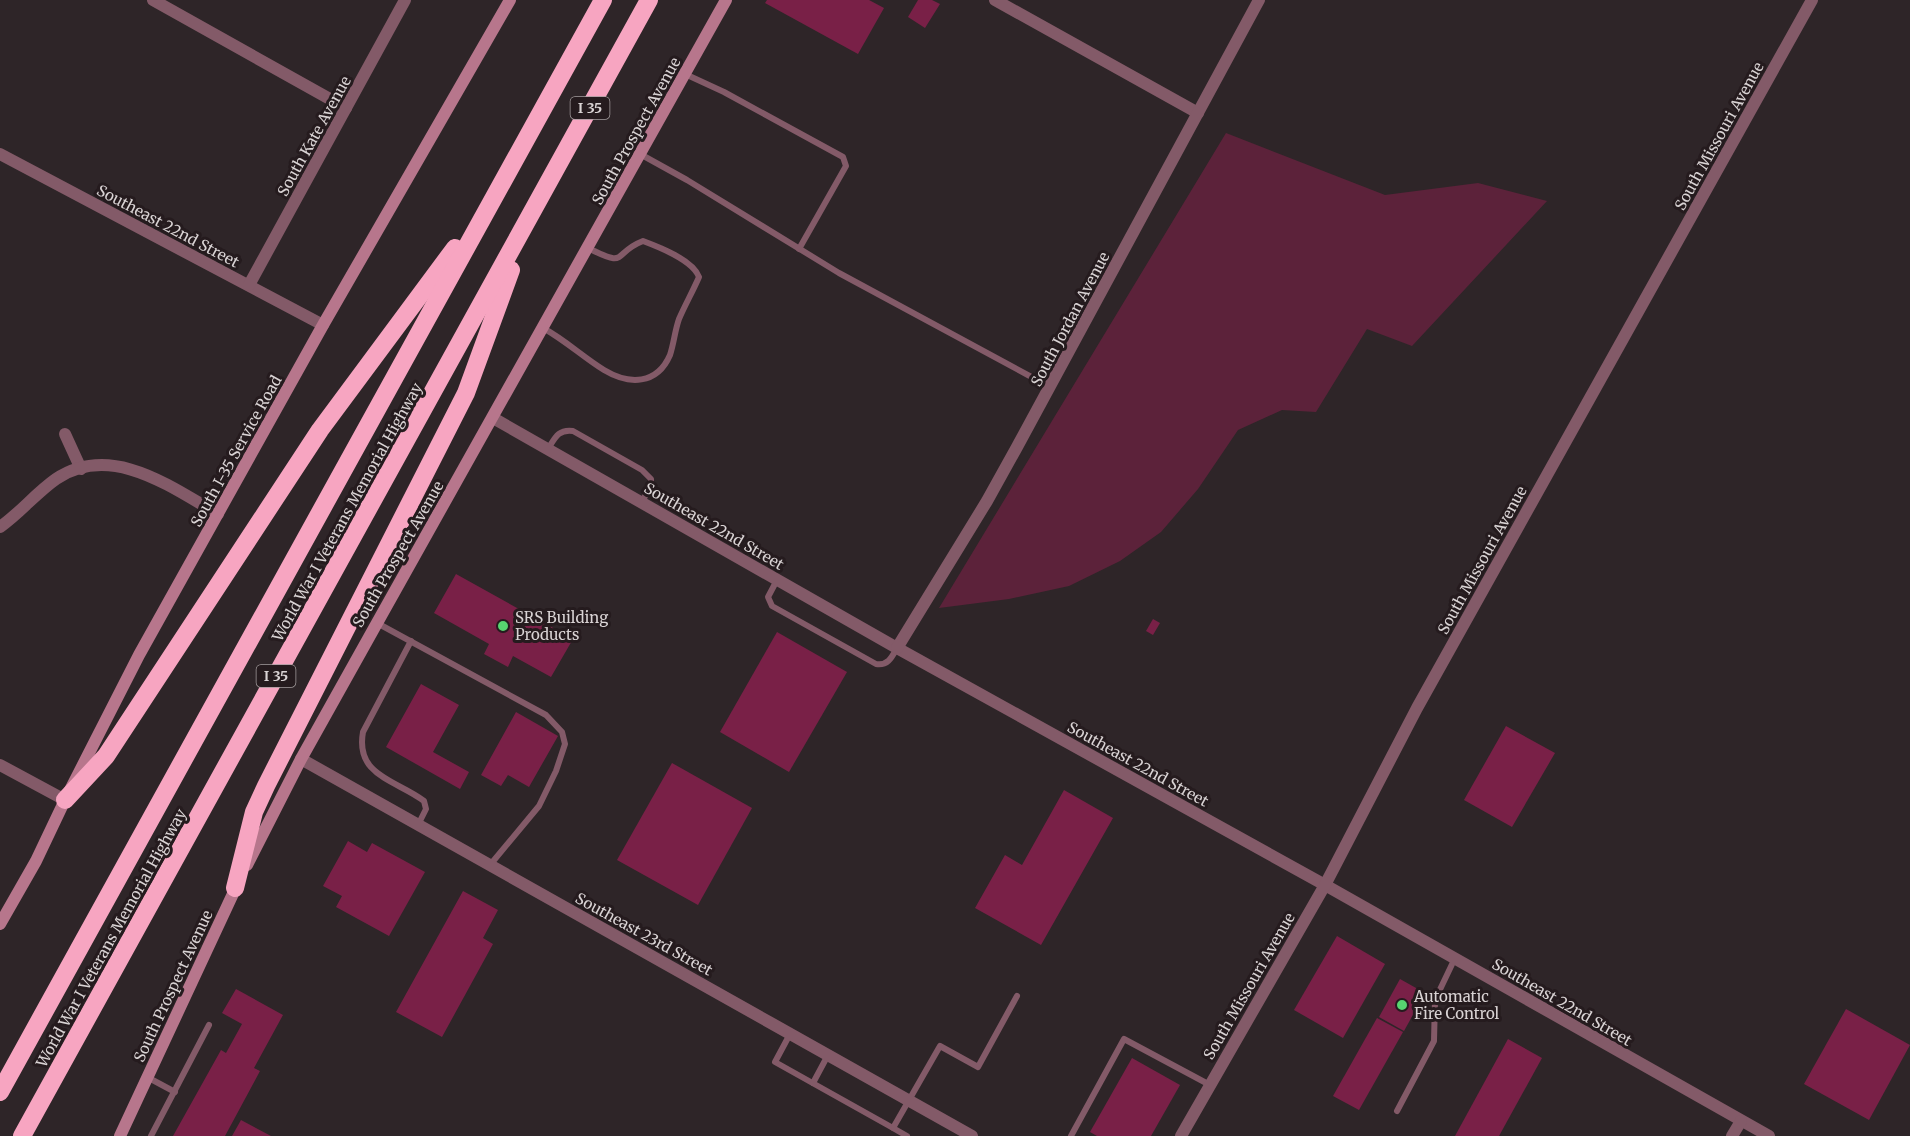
<svg xmlns="http://www.w3.org/2000/svg" width="1910" height="1136" font-family="Merriweather,serif">
<style>
.green{fill:#5c223a}
.building{fill:#792047}
.lines{fill:none;stroke-linecap:round;stroke-linejoin:round}
.lane{stroke:#835a68;stroke-width:6}
.street{stroke:#835a68;stroke-width:12}
.secondary{stroke:#b7768c;stroke-width:12}
.highway{stroke:#f7a5c1;stroke-width:18}
.poi-dot{fill:#57d570;stroke:#251b1e;stroke-width:2}
.labels{text-anchor:middle;dominant-baseline:central;stroke-width:6;stroke-linejoin:round;paint-order:stroke}
.shield{fill:#251b1e;stroke:#a39c9d;stroke-width:1.5}
.shield-label{font-size:14px;font-weight:bold;fill:#d9d3d4}
.street-label{font-size:15px;fill:#d9d3d4;stroke:#251b1e}
.poi-label{font-size:15px;fill:#d9d3d4;stroke:#251b1e;text-anchor:start}
</style>
<rect width="100%" height="100%" fill="#2e2528"/>
<!-- green -->
<polygon class="green" points="1226,133 1385,195 1478,183 1547,201 1412,346 1367,329 1316,412 1282,410 1238,430 1198,489 1161,532 1120,561 1069,586 1009,599 939,608"/>
<!-- building -->
<g class="building">
<polygon points="767,0 869,0 884,8 858,54 765,3"/>
<polygon points="918,0 932,0 940,4 925,28 908,17"/>
<polygon points="456,574 573,639 551,677 513,656 508,667 484,654 489,644 434,613"/>
<polygon points="1153,619 1160,623 1153,635 1146,631"/>
<polygon points="777,632 847,672 789,772 720,732"/>
<polygon points="421,684 459,705 433,752 469,772 460,789 386,747"/>
<polygon points="516,712 558,736 529,787 508,775 501,786 481,775"/>
<polygon points="1506,726 1555,753 1512,827 1464,800"/>
<polygon points="672,763 752,808 698,905 617,860"/>
<polygon points="1064,790 1113,818 1041,945 975,908 1005,855 1022,865"/>
<polygon points="348,841 367,852 372,843 425,872 389,936 336,907 342,896 323,886"/>
<polygon points="463,891 498,910 483,938 493,944 442,1037 396,1012"/>
<polygon points="1337,936 1385,964 1343,1038 1294,1010"/>
<polygon points="1400,979 1425,993 1404,1031 1379,1017"/>
<polygon points="236,989 283,1015 254,1068 260,1071 225,1136 173,1136 221,1050 226,1053 242,1024 222,1013"/>
<polygon points="1846,1009 1910,1045 1869,1120 1804,1084"/>
<polygon points="1377,1018 1403,1032 1359,1110 1333,1096"/>
<polygon points="1508,1039 1542,1058 1499,1136 1455,1136"/>
<polygon points="1132,1058 1180,1085 1151,1136 1097,1136 1090,1132"/>
<polygon points="241,1120 271,1136 232,1136"/>
</g>
<g class="lines">
<!-- lane -->
<g class="lane">
<polyline points="685,74 724,92 843,157 846,166 799,249"/>
<polyline points="640,154 687,180 839,273 1050,387"/>
<path d="M543 328C565 340 583 357 604 370 629 385 657 385 670 355 674 343 675 330 679 319 685 305 693 291 699 277 693 260 659 247 643 241 612 253 629 269 588 248"/>
<path d="M548 449C555 438 558 429 573 431L642 470 651 479V485L642 502"/>
<path d="M777 580 768 597 772 606 876 664C888 666 892 657 897 648"/>
<polyline points="377,623 546,715 562,732 565,744 556,771 539,806 490,865"/>
<path d="M411 641 363 732C355 776 396 780 424 801L426 809 418 825"/>
<polyline points="790,1034 775,1062 893,1128"/>
<polyline points="147,1077 175,1092"/>
<polyline points="813,1083 828,1055"/>
<polyline points="1397,1111 1434,1041 1435,1000 1455,958"/>
<polyline points="151,1136 209,1025"/>
<polyline points="907,1136 893,1128 940,1046 978,1067 1017,996"/>
<polyline points="1071,1136 1124,1039 1210,1085"/>
</g>
<!-- street -->
<g class="street">
<polyline points="153,0 346,108"/>
<polyline points="995,0 1198,113"/>
<polyline points="0,154 323,325"/>
<polyline points="249,285 405,0"/>
<polyline points="493,418 897,648 1325,885 1769,1136"/>
<polyline points="65,434 81,469"/>
<path d="M0 527C20 513 36 493 56 479 111 442 171 487 218 514"/>
<polyline points="897,648 987,501 1017,447 1259,0"/>
<polyline points="301,759 972,1136"/>
<polyline points="0,765 65,800"/>
<polyline points="1181,1136 1325,885 1417,708 1812,0"/>
<polyline points="1732,1136 1741,1121"/>
</g>
<!-- secondary -->
<g class="secondary">
<polyline points="247,865 301,759 377,623 726,0"/>
<polyline points="0,924 36,861 65,800 139,655 323,325 510,0"/>
<polyline points="120,1136 238,883"/>
</g>
<!-- highway -->
<g class="highway">
<polyline points="65,800 106,756 320,430 455,248"/>
<polyline points="235,888 254,812 266,786 466,393 511,270"/>
<polyline points="0,1092 603,0"/>
<polyline points="22,1136 649,0"/>
</g>
</g>
<!-- markers -->
<g class="poi-dot">
<circle cx="503" cy="626" r="6"/>
<circle cx="1402" cy="1005" r="6"/>
</g>
<g class="labels">
<!-- shield labels -->
<g class="shield">
<rect x="570.5" y="97" width="39" height="22" rx="4.5"/>
<rect x="256.5" y="665" width="39" height="22" rx="4.5"/>
</g>
<g class="shield-label">
<text x="590" y="108">I 35</text>
<text x="276" y="676">I 35</text>
</g>
<!-- street labels -->
<g class="street-label">
<text transform="translate(636 131) rotate(-61)">South Prospect Avenue</text>
<text transform="translate(314 136) rotate(-61)">South Kate Avenue</text>
<text transform="translate(1719 136) rotate(-61)">South Missouri Avenue</text>
<text transform="translate(168 226) rotate(28)">Southeast 22nd Street</text>
<text transform="translate(1070 319) rotate(-62)">South Jordan Avenue</text>
<text transform="translate(236 451) rotate(-61)">South I-35 Service Road</text>
<text transform="translate(347 512) rotate(-61)">World War I Veterans Memorial Highway</text>
<text transform="translate(714 526) rotate(30)">Southeast 22nd Street</text>
<text transform="translate(398 554) rotate(-60)">South Prospect Avenue</text>
<text transform="translate(1482 560) rotate(-61)">South Missouri Avenue</text>
<text transform="translate(1138 764) rotate(29)">Southeast 22nd Street</text>
<text transform="translate(644 934) rotate(29)">Southeast 23rd Street</text>
<text transform="translate(111 938) rotate(-61)">World War I Veterans Memorial Highway</text>
<text transform="translate(173 986) rotate(-65)">South Prospect Avenue</text>
<text transform="translate(1249 986) rotate(-60)">South Missouri Avenue</text>
<text transform="translate(1562 1002) rotate(30)">Southeast 22nd Street</text>
</g>
<!-- poi labels -->
<g class="poi-label">
<text x="515" y="617">SRS Building<tspan x="515" dy="17">Products</tspan></text>
<text x="1414" y="996">Automatic<tspan x="1414" dy="17">Fire Control</tspan></text>
</g>
</g>
</svg>
